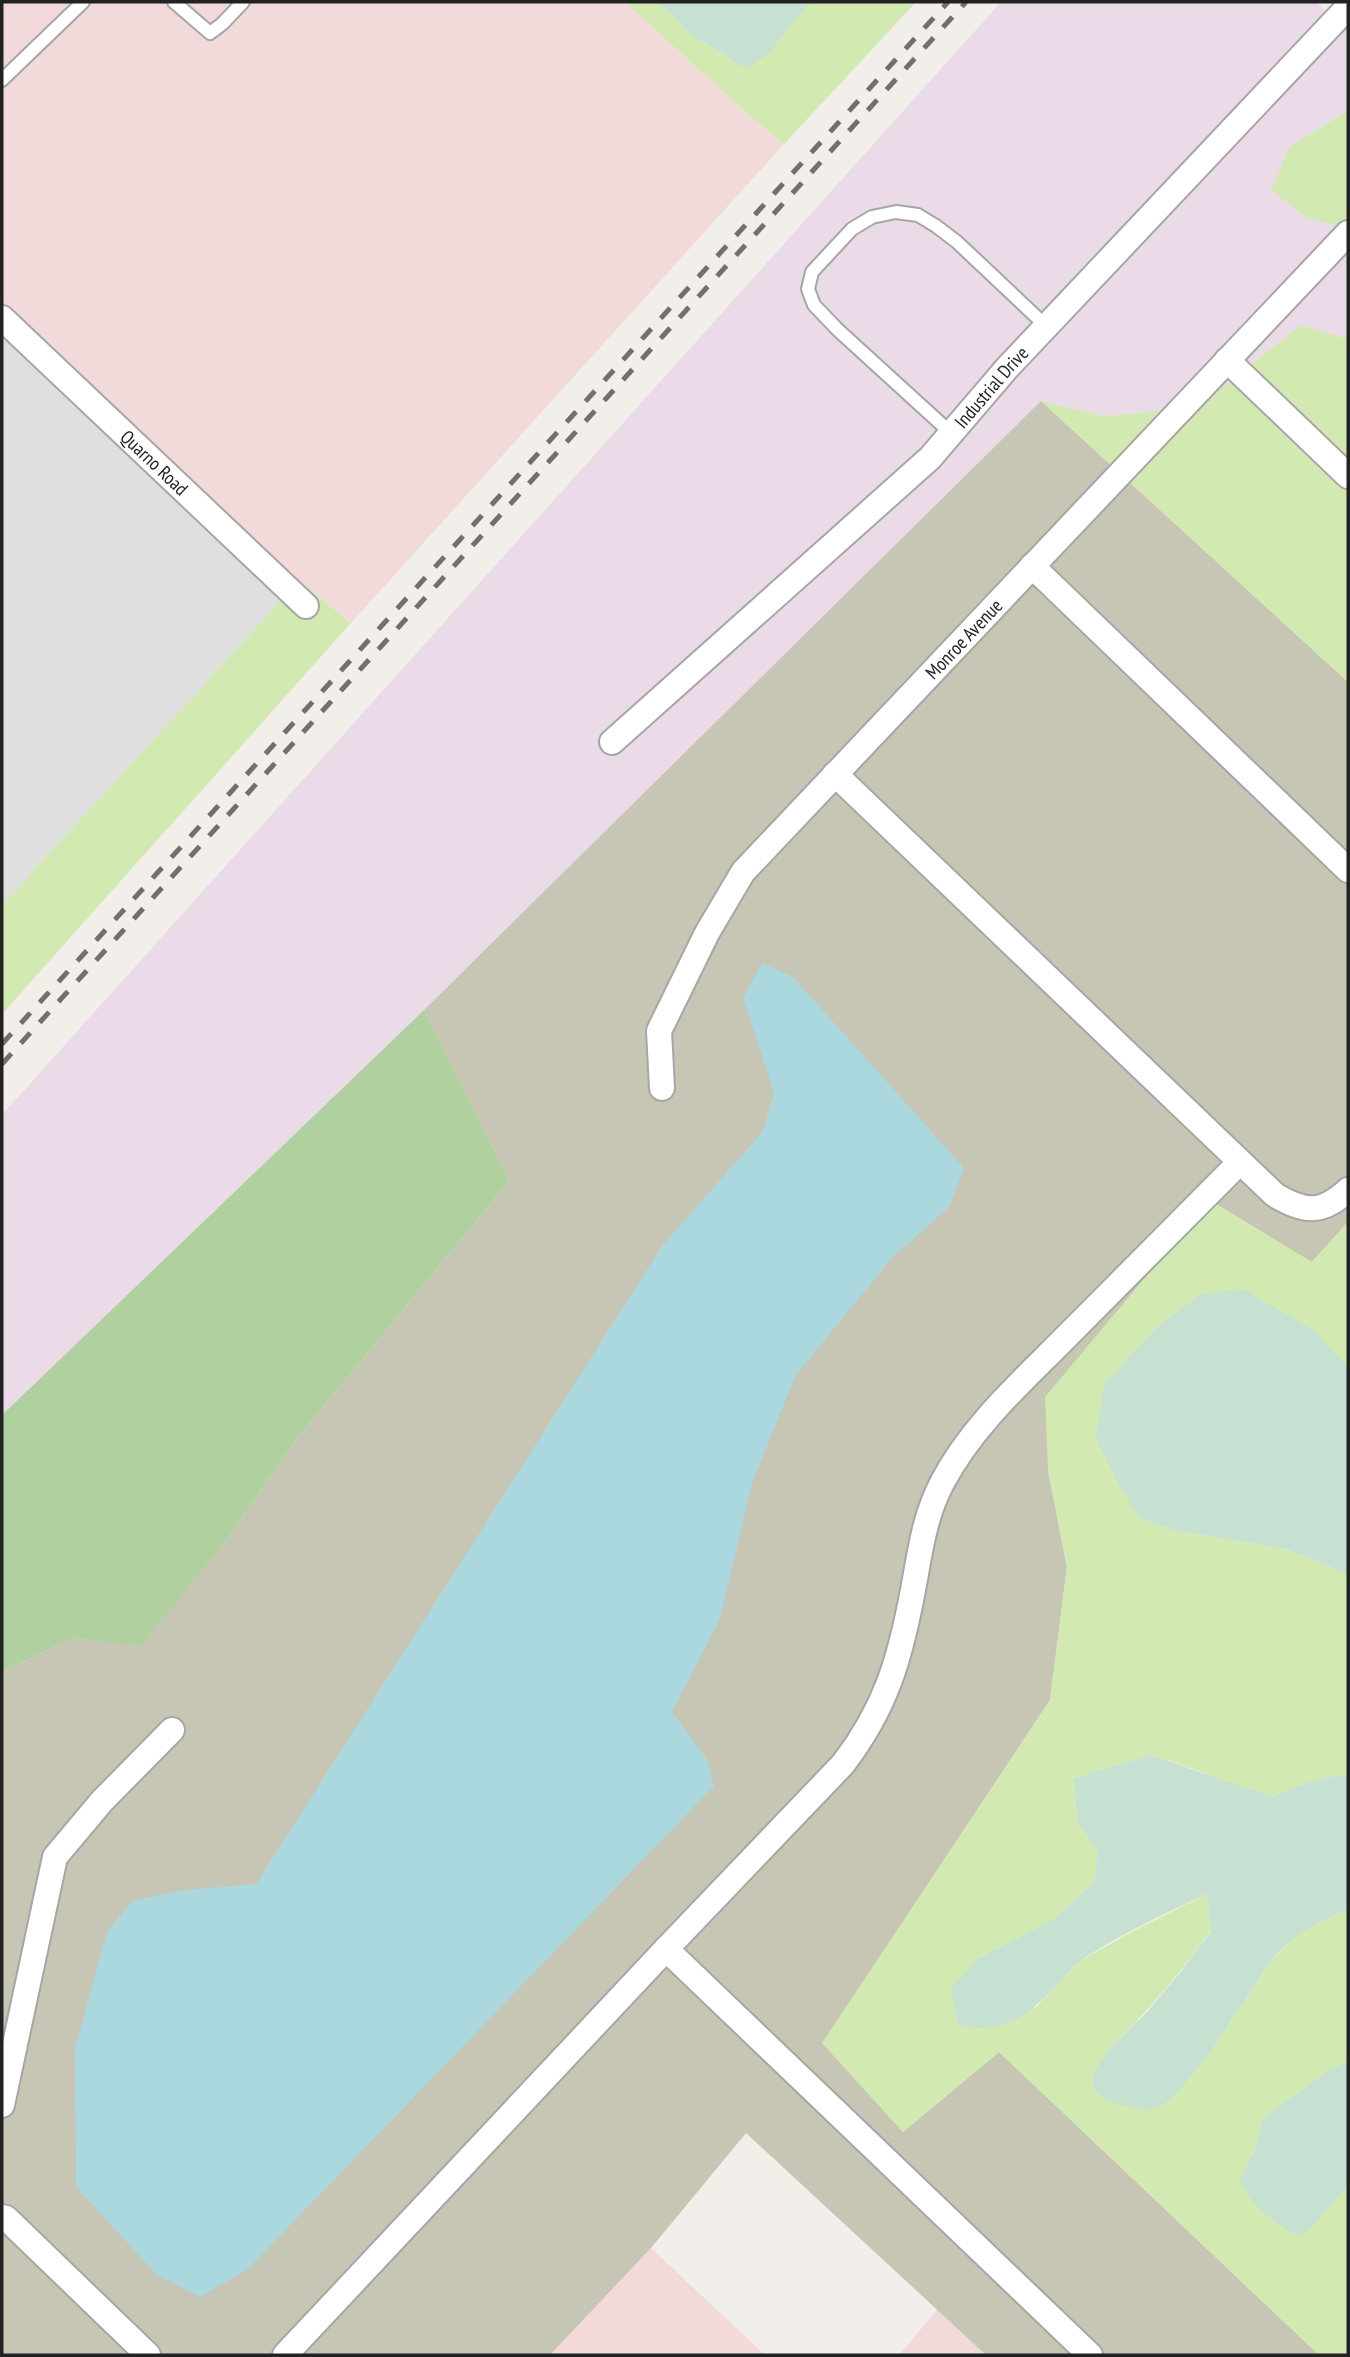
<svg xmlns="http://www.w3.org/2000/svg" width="1350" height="2357" font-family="'PT Sans Narrow',sans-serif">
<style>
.residential{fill:#e0dfdf}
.commercial{fill:#f2d9da}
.industrial{fill:#ebdbe9}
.construction{fill:#c7c5b4}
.grass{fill:#d2eab1}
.forest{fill:#b1d09f}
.wetland{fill:#c6e0d2}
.water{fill:#abd7de}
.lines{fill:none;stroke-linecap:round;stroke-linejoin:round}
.service-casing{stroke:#a6a6a6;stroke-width:16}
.minor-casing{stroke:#a6a6a6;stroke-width:28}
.service{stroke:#fff;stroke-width:12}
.minor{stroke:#fff;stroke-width:24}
.rail{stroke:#707070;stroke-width:5;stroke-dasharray:14 14;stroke-linecap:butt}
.labels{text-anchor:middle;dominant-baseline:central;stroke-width:7;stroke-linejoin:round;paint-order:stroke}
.street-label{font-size:19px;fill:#222;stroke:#fff}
</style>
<rect width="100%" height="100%" fill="#f2eee9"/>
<!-- residential -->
<polygon class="residential" points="2,302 299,581 2,905"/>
<!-- commercial -->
<g class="commercial">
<polygon points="2,2 625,2 750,116 784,144 351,623 299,581 2,302"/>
<polygon points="651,2248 765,2355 550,2355"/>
<polygon points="938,2309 986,2355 899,2355"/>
</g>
<!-- industrial -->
<polygon class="industrial" points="1001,2 1316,2 1339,24 1348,15 1348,111 1290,146 1348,228 1348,339 1301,325 1197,407 1104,416 1041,402 424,1010 2,1415 2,1115"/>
<!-- construction -->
<polygon class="construction" points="1041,401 1348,682 1348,1222 1312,1262 1048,1470 1067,1567 1050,1700 823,2043 903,2132 999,2052 1319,2355 986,2355 746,2133 651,2248 550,2355 2,2355 2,1672 73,1638 141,1645 224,1544 292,1445 509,1181 424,1010"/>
<!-- grass -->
<g class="grass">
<polygon points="625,2 655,2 671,13 693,37 726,55 736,64 800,12 810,2 916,2 784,144 750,116"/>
<polygon points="1348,111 1348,228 1307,218 1271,190 1290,146"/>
<polygon points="1301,325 1348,339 1348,682 1041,401 1104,416 1197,407"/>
<polygon points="299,581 351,623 2,1014 2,905"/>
<path d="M1210 1200 1312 1262 1348 1222V1367L1345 1366 1141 1519 1173 1530 1287 1549 1348 1574V1776C1324 1775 1297 1785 1276 1796L1237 1786 1194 1769 1151 1755 1074 1778 1077 1822 1097 1850 1095 1881 1054 1919 979 1958 1035 2008 1080 1961 1135 1930 1207 1894 1211 1930C1181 1972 1150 2009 1113 2045L1228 2026 1273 1959 1299 1932 1348 1909V2060L1329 2070 1264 2118 1255 2149 1240 2181 1327 2208 1348 2185V2355H1319L999 2052 903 2132 822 2043 1050 1700 1067 1567 1048 1470 1045 1397Z"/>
</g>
<!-- forest -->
<polygon class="forest" points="424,1010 509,1181 292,1445 224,1544 141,1646 73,1638 2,1672 2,1415"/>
<!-- wetland -->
<g class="wetland">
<polygon points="655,2 810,2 768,54 749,67 736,64 726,55 693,37 671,13"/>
<polygon points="1243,1289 1312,1329 1348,1367 1348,1574 1287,1549 1173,1530 1141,1519 1120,1487 1096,1439 1104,1384 1157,1327 1201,1294"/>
<path d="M1151 1755C1193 1769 1233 1785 1275 1796 1297 1785 1324 1775 1348 1776V1909C1317 1924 1295 1931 1273 1959 1253 1986 1182 2105 1153 2109 1144 2110 1113 2104 1105 2099 1101 2097 1097 2092 1093 2089L1094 2072 1113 2045 1147 2012 1179 1974 1211 1931 1207 1894C1165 1913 1121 1934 1083 1959 1074 1965 1067 1974 1060 1982 1030 2013 1003 2038 958 2024L951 1988 979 1958 1054 1919 1095 1881 1097 1850 1077 1822 1074 1778Z"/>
<path d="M1348 2060V2185L1311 2228 1298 2236C1271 2220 1255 2209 1239 2181L1255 2149 1263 2118 1329 2070Z"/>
</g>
<!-- water -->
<polygon class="water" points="762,963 793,977 964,1168 949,1207 892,1258 796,1375 752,1483 720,1619 672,1712 707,1759 714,1786 248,2269 200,2297 156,2274 76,2187 75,2049 107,1932 132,1901 184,1890 256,1884 662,1246 763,1131 774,1093 743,998"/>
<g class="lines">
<defs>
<g id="service">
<polyline points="174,2 210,33 222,24 243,2"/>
<polyline points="2,80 83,2"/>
<polyline points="951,433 838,330 814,305 808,289 812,272 852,229 872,217 896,212 918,215 936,226 957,242 1046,326"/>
</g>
<g id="minor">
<path id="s1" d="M2 318 306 606"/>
<polyline points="1227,360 1348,476"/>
<polyline points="1032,566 1348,870"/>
<path id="s2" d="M612 742 930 458 1007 368 1348 7"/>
<path d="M835 774 1275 1195C1305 1213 1322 1214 1348 1190"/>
<path id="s3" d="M662 1088 659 1031 707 933 743 872 1348 233"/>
<polyline points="666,1949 1090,2355"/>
<polyline points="2,2105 55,1857 102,1801 172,1730"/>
<polyline points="2,2217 6,2218 148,2355"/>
<path d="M285 2355 666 1949 843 1764C886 1708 900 1659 913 1590 920 1553 924 1517 942 1483 972 1425 1023 1381 1068 1335 1125 1278 1182 1220 1239 1163"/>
</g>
</defs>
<!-- service casing -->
<use href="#service" class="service-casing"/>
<!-- minor casing -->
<use href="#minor" class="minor-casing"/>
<!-- service -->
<use href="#service" class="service"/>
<!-- minor -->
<use href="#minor" class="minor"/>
<!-- rail -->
<g class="rail">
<polyline points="2,1044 948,2"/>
<polyline points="2,1064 966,2"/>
</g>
</g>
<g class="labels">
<!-- street labels -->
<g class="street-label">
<text stroke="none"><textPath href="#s2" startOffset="520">Industrial Drive</textPath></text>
<text stroke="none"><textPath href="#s1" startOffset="210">Quarno Road</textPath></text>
<text stroke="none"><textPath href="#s3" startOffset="558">Monroe Avenue</textPath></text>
</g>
</g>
<!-- border -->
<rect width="1350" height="2357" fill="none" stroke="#222222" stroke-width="7"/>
</svg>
